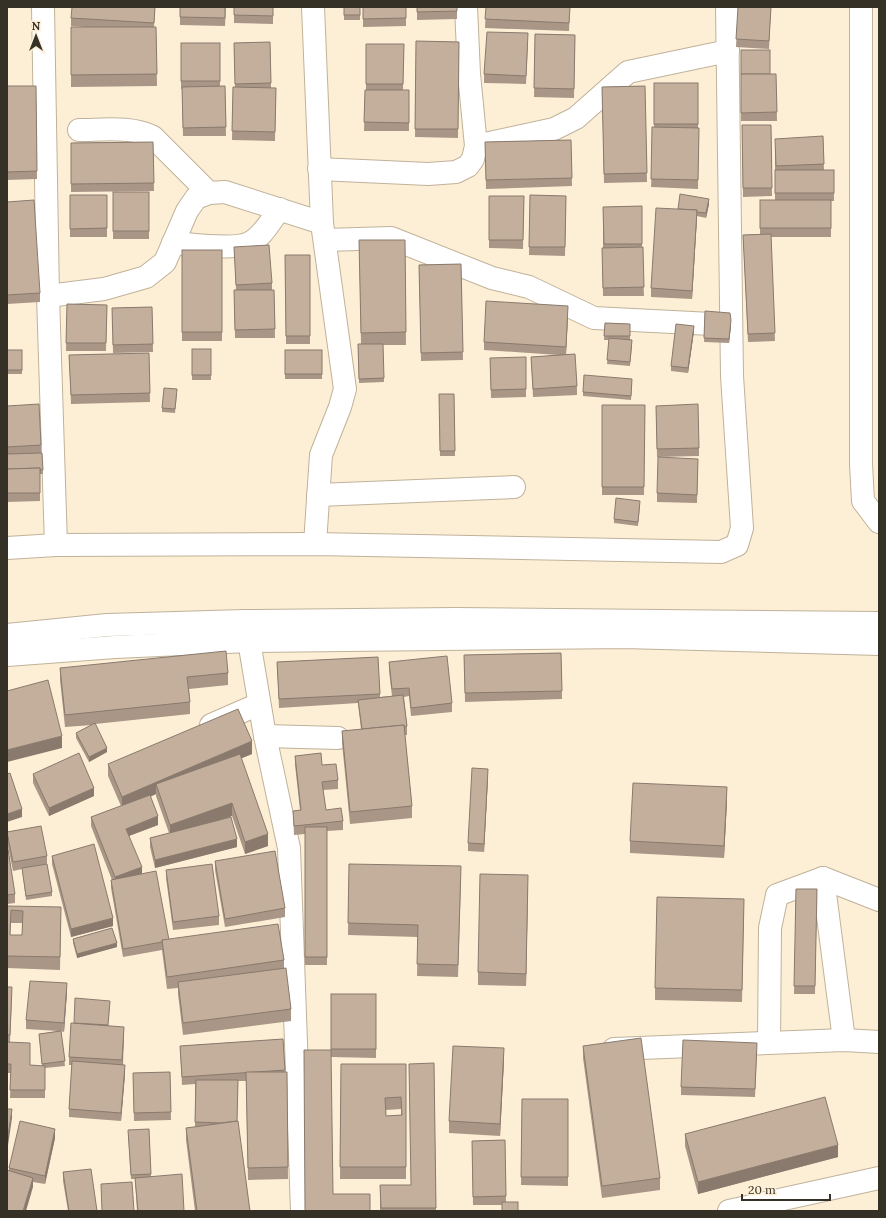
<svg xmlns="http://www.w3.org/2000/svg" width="886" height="1218" font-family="Lora,serif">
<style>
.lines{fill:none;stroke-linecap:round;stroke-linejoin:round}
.minor-casing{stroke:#c0b29a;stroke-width:24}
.minor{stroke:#fff;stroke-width:22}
.wall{fill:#a99686;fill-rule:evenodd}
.shaded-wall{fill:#897a6d}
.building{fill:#c4af9c;stroke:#897a6d;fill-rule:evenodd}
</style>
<rect width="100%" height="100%" fill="#fdefd6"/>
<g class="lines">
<defs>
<g id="minor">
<polyline points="43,7 48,296 56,545"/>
<polyline points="313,7 322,223 345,389 340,407 321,455 315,544"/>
<polyline points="861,7 861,464 863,501 879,522"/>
<path d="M79 130C103 130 132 126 153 137L209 193"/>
<polyline points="476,146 554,129 576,118 628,72 728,51"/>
<polyline points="319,169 428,174 456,172 468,166 473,159 476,146 469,74 466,7"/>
<polyline points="325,240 391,238 492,278 529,287 594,318 731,325"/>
<path d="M173 243C191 244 237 251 251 242 263 236 271 220 280 209"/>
<polyline points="48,296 104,289 146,277 165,262 187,211 196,198 209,193 225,192 322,223"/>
<polyline points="318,495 514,487"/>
<polyline points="7,548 56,545 315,544 721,552 737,545 742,528 732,376 727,7"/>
<polyline points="7,635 107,625 244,621 456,619 879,623"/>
<polyline points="249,641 265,736 289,848 302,1211"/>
<polyline points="7,655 115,647 249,641 624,637 879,644"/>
<polyline points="211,725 259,704"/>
<polyline points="265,736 338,738"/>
<polyline points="823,878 844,1040"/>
<polyline points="769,1043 770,928 777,895 823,878 879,900"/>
<polyline points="614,1049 844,1040 879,1042"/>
<polyline points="729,1211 879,1178"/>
</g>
</defs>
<!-- minor casing -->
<use href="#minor" class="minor-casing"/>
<!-- minor -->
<use href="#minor" class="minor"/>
</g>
<!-- wall -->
<g class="wall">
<polygon points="155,7 154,27 156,27 157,86 71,87 71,27 84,27 71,26 71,18"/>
<polygon points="180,7 226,7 225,26 180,25"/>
<polygon points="234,7 273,7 273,24 234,23"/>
<rect x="344" y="7" width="16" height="13"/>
<polygon points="363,7 406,7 406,26 363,27"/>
<polygon points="417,7 457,7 457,19 417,20"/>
<polygon points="486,7 570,7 569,31 485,28"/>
<polygon points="738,7 771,7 769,49 736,47"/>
<polygon points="535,34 575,35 574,98 534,97"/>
<polygon points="416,41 459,42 458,138 415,137"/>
<polygon points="270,42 271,88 276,88 275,141 232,140 233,87 235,87 234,43"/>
<polygon points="528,42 526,84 484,83 484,74"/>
<polygon points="181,43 220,43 220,86 225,86 226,136 183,136 182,89 181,89"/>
<polygon points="366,44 404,44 403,90 409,90 409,131 364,131 365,90 366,90"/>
<polygon points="770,74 776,74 777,121 741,121 741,83"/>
<polygon points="654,83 698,83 698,128 699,128 698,189 651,187 654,127"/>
<polygon points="7,86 36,86 37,179 7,180"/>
<polygon points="645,86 647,182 604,183 602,87"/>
<polygon points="742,125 771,125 772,196 743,197"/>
<polygon points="823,136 824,170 834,170 834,201 831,201 831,237 771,237 775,341 748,342 743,235 760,234 760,200 775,200 775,147"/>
<polygon points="571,140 572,186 486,189 485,142"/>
<polygon points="153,142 154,191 71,192 71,143"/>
<rect x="113" y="192" width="36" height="47"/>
<rect x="70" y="195" width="37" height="42"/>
<polygon points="530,195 566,196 565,256 529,255"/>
<polygon points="489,196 524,196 523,249 489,248"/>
<polygon points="7,202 40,293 40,302 7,304"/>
<polygon points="709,204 706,218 697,216 692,299 651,297 651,288 678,209"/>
<polygon points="642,206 642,247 644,296 603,296 602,248 603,248 603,207"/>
<polygon points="359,240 405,240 406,345 383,345 384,382 359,383 358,344 361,344"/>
<polygon points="234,247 272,283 272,290 274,290 275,338 235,338 234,290 236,290"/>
<rect x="182" y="250" width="40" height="91"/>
<polygon points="285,255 310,255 310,344 286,344"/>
<polygon points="461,264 463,360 421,361 419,265"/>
<polygon points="67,304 107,305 106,351 66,351"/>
<polygon points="152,307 153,352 113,353 112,308"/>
<polygon points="705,311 731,325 729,343 704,342"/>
<polygon points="568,314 566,354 577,386 577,395 533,397 531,357 558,355 484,350 484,342"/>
<polygon points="605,323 630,324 630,340 632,345 630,366 607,364 609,340 604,340"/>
<polygon points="694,331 688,373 671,371 671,366"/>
<rect x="192" y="349" width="19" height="31"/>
<rect x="7" y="350" width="15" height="24"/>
<rect x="285" y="350" width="37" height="29"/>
<polygon points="149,353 150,402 71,404 69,355"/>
<polygon points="490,358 526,389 526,397 491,398"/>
<polygon points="632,383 631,400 583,396 583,392"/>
<polygon points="177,393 175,413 162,412 162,408"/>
<polygon points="439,394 454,394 455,456 440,456"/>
<polygon points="602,405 645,405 644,495 602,495"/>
<polygon points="7,406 41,445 41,453 43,474 40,474 40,501 7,502"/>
<polygon points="656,406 699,448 699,456 657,457"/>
<polygon points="698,459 697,503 657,502 657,493"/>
<polygon points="640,505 638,526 614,523 614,519"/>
<polygon points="561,653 562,699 465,702 464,655"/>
<polygon points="378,657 380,697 392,696 389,671 389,662 452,703 452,712 411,716 409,696 404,697 407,726 407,735 405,735 412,806 412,818 350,824 342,743 342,731 361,729 358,703 279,708 277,662"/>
<polygon points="60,668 228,673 228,685 189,689 190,702 190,714 95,724 107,752 89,762 76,738 76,733 92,725 65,727 60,680"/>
<polygon points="252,754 241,758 268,846 245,854 232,816 221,819 237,847 155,868 150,847 150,838 169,833 156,796 156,794 150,797 158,825 129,836 142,874 169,940 284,960 284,968 291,1009 291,1021 183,1035 178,994 178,988 167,989 162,950 123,957 111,888 111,880 112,880 91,826 91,817 121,806 108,776 108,764"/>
<polygon points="295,756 322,765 338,780 338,789 323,790 326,810 343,821 343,830 327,831 327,965 305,965 305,834 294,835 293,811 300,810 295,765"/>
<polygon points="33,774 94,796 49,816 33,783"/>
<polygon points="488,777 484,852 468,851 468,843"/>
<polygon points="727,800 724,858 630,853 630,841"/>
<polygon points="7,832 47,856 47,864 52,892 52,896 26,900 22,869 13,871 7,841"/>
<polygon points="7,843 15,894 15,903 7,904"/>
<polygon points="52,856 113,926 71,937 52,864"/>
<polygon points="215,861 285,908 285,917 225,927 215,870"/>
<polygon points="349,864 461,879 458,977 417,976 418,937 348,935"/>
<polygon points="166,870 219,916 219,925 173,930 166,878"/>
<polygon points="528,887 526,986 478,985 478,972"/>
<polygon points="796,889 817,889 815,994 794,994"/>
<path d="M7 906 61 919 60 970 7 968ZM11 923H22V935H10Z"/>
<polygon points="744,911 742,1002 655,1000 655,988"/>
<polygon points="73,939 117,947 77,958 73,943"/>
<polygon points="7,987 12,996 10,1042 30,1065 42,1066 39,1034 58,1031 26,1029 26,1020 67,992 64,1032 61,1031 65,1066 45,1068 45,1098 10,1098 11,1073 7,1073"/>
<polygon points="331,994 376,994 376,1058 331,1057 305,1211 331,1050"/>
<polygon points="110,1005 108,1025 124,1035 123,1065 125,1074 121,1121 69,1117 69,1109 72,1065 69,1065 69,1057 74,1023"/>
<polygon points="283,1039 285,1072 287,1072 288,1179 248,1180 246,1081 238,1081 237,1121 250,1211 195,1211 186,1140 186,1128 195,1127 195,1084 182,1085 180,1046"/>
<polygon points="583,1046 660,1178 660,1190 602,1198 583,1058"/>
<polygon points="757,1051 755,1097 681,1095 681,1087"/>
<polygon points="504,1060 500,1136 449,1133 449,1121"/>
<polygon points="434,1063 436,1211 380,1211 380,1185 411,1185"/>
<path d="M341 1064H406V1179H340ZM401 1109V1115L386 1116V1110Z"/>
<polygon points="170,1072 171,1120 134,1121 133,1073"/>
<polygon points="522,1099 568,1099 568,1186 521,1185"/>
<polygon points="149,1129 151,1177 184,1211 137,1211 135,1179 131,1179 128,1134"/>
<polygon points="685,1134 838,1157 698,1194 685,1146"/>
<polygon points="55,1138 45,1184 33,1182 33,1187 9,1171 9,1168"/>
<polygon points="505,1140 506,1202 502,1205 473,1205 472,1141"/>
<polygon points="63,1172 97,1211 68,1211 63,1181"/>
</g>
<!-- shaded-wall -->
<g class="shaded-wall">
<polygon points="709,199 709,204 706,218 706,213"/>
<polygon points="697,210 697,218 692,299 692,291"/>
<polygon points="568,306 568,314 566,355 566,347"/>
<polygon points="731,320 731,325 729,343 729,339"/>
<polygon points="694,326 694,331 688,373 688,368"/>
<polygon points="62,736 62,748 7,762 7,750"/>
<polygon points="252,741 252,754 159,793 156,784 156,794 122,809 122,797"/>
<polygon points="107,748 107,752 89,762 89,757"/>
<polygon points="488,769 488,777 484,852 484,844"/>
<polygon points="727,787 727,800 724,858 724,846"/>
<polygon points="94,788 94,796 49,816 49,808"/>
<polygon points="232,803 232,816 170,837 170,825"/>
<polygon points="22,809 22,817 7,822 7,814"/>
<polygon points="158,816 158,825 126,837 126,829"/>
<polygon points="268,834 268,846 245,854 245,842"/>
<polygon points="237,839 237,847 155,868 155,860"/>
<polygon points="142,867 142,876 115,886 115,877"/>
<polygon points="528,875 528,887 526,986 526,974"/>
<polygon points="113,918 113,926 71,937 71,929"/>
<polygon points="117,943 117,947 77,958 77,954"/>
<polygon points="67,983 67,992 64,1032 64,1023"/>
<polygon points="124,1027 124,1035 122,1069 122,1060"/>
<polygon points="504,1048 504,1060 500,1136 500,1124"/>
<polygon points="125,1065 125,1074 121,1121 121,1113"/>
<polygon points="12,1109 12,1118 7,1152 7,1143"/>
<polygon points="55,1129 55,1138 45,1184 45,1176"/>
<polygon points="838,1145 838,1157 698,1194 698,1182"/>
<polygon points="33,1178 33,1187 26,1211 23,1211"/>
</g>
<!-- building -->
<g class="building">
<polygon points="72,7 155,7 154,23 71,18"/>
<polygon points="180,7 225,7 225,18 180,17"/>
<polygon points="234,7 273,7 273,16 234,15"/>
<rect x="344" y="7" width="16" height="8"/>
<polygon points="363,7 406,7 406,18 363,19"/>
<polygon points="417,7 457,7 457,11 417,12"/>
<polygon points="486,7 570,7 569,23 485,19"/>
<polygon points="738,7 771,7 769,41 736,39"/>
<polygon points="71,27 156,27 157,74 71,75"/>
<polygon points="487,32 528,33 526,76 484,74"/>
<polygon points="535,34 575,35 574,89 534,88"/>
<polygon points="416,41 459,42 458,129 415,129"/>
<polygon points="270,42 271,83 235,84 234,43"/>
<rect x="181" y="43" width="39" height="38"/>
<polygon points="366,44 404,44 403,84 366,84"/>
<rect x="741" y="50" width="29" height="24"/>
<polygon points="741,74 776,74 777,112 741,113"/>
<rect x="654" y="83" width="44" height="41"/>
<polygon points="7,86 36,86 37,171 7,172"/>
<polygon points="225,86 226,127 183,128 182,87"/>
<polygon points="645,86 647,173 604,174 602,87"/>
<polygon points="233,87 276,88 275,132 232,131"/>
<polygon points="365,90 409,90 409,123 364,122"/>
<polygon points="742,125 771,125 772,188 743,188"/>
<polygon points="652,127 699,128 698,180 651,179"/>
<polygon points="823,136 824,164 776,166 775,139"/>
<polygon points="571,140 572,178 486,180 485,142"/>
<polygon points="153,142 154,183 71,184 71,143"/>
<rect x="775" y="170" width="59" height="23"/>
<rect x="113" y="192" width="36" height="39"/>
<polygon points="680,194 709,199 706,213 696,212 697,210 678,209"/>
<polygon points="70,195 107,195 107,228 70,229"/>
<polygon points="530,195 566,196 565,247 529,247"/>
<polygon points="489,196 524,196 523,240 489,240"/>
<polygon points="34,200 40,293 7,295 7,202"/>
<rect x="760" y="200" width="71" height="28"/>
<polygon points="642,206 642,244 604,244 603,207"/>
<polygon points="656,208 697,210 692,291 651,288"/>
<polygon points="771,234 775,333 748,334 743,235"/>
<polygon points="359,240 405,240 406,332 361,333"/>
<polygon points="269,245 272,283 236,285 234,247"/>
<polygon points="643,247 644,287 603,288 602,248"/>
<rect x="182" y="250" width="40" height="82"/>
<polygon points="285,255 310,255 310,336 286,336"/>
<polygon points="461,264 463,352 421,353 419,265"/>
<polygon points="234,290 274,290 275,329 235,330"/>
<polygon points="486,301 568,306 566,347 484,342"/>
<polygon points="67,304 107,305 106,343 66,343"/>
<polygon points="152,307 153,344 113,345 112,308"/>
<polygon points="705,311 730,313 731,320 729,339 704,338"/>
<polygon points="605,323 630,324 630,336 604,336"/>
<polygon points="676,324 694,326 688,368 671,366"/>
<polygon points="609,338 632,340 630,362 607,360"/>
<polygon points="358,344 383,344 384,378 359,379"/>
<rect x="192" y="349" width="19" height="26"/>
<rect x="7" y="350" width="15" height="20"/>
<rect x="285" y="350" width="37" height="24"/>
<polygon points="149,353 150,393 71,395 69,355"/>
<polygon points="575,354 577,386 533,389 531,357"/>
<polygon points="526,357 526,389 491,390 490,358"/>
<polygon points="584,375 632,379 631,396 583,392"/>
<polygon points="164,388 177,389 175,409 162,408"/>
<polygon points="439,394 454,394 455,451 440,451"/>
<polygon points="39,404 41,445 7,447 7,406"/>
<polygon points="698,404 699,448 657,449 656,406"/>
<polygon points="602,405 645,405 644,487 602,487"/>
<polygon points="42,453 43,470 40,470 40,468 7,469 7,454"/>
<polygon points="658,457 698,459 697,495 657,493"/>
<polygon points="40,468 40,493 7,493 7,469"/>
<polygon points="616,498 640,501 638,522 614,519"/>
<polygon points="226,651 228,673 187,677 190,702 65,715 60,668"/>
<polygon points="561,653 562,691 465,693 464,655"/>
<polygon points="447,656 452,703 411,708 409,688 392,689 389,662"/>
<polygon points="378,657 380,694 279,699 277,662"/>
<polygon points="48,680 62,736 7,750 7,691"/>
<polygon points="403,695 407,726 404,727 404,725 362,729 358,700"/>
<polygon points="238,709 252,741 122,797 108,764"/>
<polygon points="95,723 107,748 89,757 76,733"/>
<polygon points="404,725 412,806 350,812 342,731"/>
<polygon points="79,753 94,788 49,808 33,774"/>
<polygon points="321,753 322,765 336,764 338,780 322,782 326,810 341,808 343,821 294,826 293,811 301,810 295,756"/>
<polygon points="240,754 268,834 245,842 232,803 170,825 156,784"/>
<polygon points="472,768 488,769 484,844 468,843"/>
<polygon points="10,773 22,809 7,814 7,774"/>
<polygon points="633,783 727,787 724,846 630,841"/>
<polygon points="150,795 158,816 126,829 142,867 115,877 91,817"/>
<polygon points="231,817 237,839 155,860 150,838"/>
<polygon points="41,826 47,856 13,862 7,832"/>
<rect x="305" y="827" width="22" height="130"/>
<polygon points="7,843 15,894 7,895"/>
<polygon points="94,844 113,918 71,929 52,856"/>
<polygon points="275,851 285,908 225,919 215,861"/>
<polygon points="47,864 52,892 26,896 22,868"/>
<polygon points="212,864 219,916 173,922 166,870"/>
<polygon points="349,864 461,866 458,965 417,964 418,925 348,923"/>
<polygon points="156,871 169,940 162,940 162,942 123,949 111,880"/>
<polygon points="480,874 528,875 526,974 478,972"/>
<polygon points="796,889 817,889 815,986 794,986"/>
<polygon points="657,897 744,899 742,990 655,988"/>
<path d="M7 906 61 907 60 957 7 956ZM11 910 23 911 22 935H10Z"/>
<polygon points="278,924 284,960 167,977 162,940"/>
<polygon points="112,928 117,943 77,954 73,939"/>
<polygon points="286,968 291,1009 183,1023 178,982"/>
<polygon points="30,981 67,983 64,1023 26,1020"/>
<polygon points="7,987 12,987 10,1035 7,1035"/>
<rect x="331" y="994" width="45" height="55"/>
<polygon points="75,998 110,1001 108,1025 74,1023"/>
<polygon points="71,1023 124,1027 122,1060 69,1057"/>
<polygon points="61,1031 65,1061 42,1064 39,1034"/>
<polygon points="641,1038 660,1178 602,1186 583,1046"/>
<polygon points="283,1039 285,1070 182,1077 180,1046"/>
<polygon points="683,1040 757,1043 755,1089 681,1087"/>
<polygon points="7,1042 30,1043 30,1065 45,1066 45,1090 10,1090 11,1064 7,1064"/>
<polygon points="453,1046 504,1048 500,1124 449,1121"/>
<polygon points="304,1050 331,1050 333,1194 370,1194 370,1211 305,1211"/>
<polygon points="72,1061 125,1065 121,1113 69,1109"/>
<polygon points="434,1063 436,1208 381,1208 380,1185 411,1185 409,1064"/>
<path d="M341 1064H406V1167H340ZM401 1097 402 1115 386 1116 385 1098Z"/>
<polygon points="170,1072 171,1112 134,1113 133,1073"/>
<polygon points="246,1072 287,1072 288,1167 248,1168"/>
<polygon points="196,1080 238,1080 237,1121 221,1123 195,1122"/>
<polygon points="825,1097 838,1145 698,1182 685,1134"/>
<polygon points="522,1099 568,1099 568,1177 521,1177"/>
<polygon points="7,1109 12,1109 7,1143"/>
<polygon points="20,1121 55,1129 45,1176 9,1168"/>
<polygon points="238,1121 250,1211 197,1211 186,1128"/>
<polygon points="149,1129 151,1174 131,1175 128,1130"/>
<polygon points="505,1140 506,1196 473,1197 472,1141"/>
<polygon points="91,1169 97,1211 69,1211 63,1172"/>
<polygon points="7,1170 33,1178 23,1211 7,1211"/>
<polygon points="182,1174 184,1211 138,1211 135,1178"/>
<polygon points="132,1182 134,1211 102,1211 101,1184"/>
<rect x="502" y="1202" width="16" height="9"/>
</g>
<!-- border -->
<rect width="886" height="1218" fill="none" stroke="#363127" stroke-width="16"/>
<!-- north arrow -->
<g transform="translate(36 36)" stroke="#fdefd6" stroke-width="3" paint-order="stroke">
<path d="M0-3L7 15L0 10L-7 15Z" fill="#363127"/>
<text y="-6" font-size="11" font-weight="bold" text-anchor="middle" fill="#363127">N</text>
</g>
<!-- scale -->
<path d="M742 1194v6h88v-6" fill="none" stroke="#363127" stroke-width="2"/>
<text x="748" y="1194" font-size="12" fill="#363127" stroke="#fdefd6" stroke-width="3" paint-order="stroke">20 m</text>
</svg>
